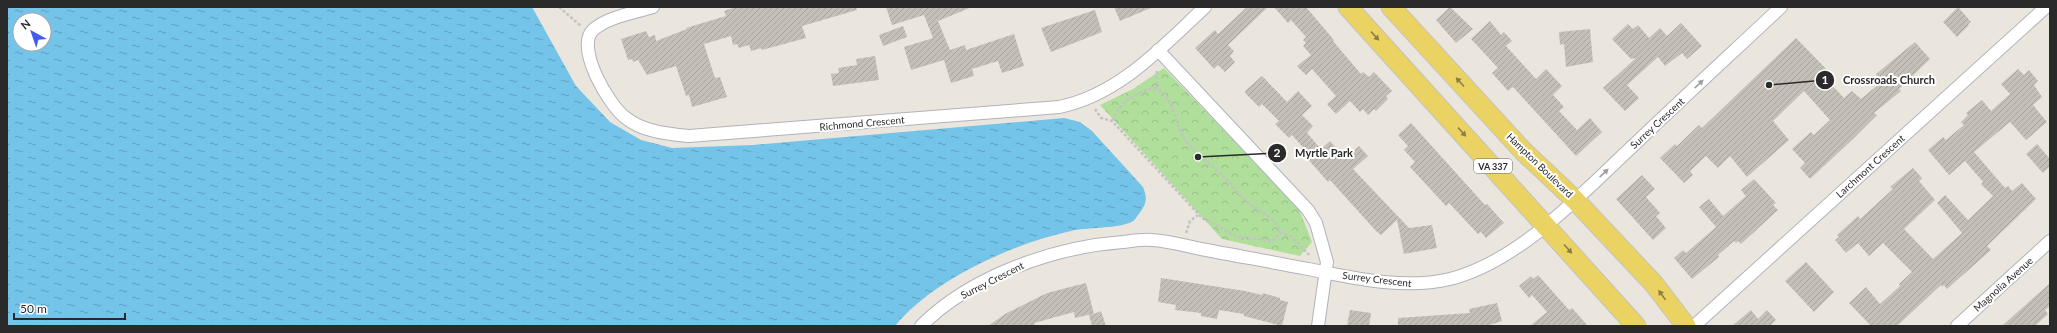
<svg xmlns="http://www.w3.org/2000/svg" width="2057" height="333" font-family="Lato,sans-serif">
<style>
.park{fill:url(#park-crowns)}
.water{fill:url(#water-ripples);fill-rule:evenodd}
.building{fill:url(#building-hatch)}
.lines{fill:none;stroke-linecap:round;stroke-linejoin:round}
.street-casing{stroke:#b0b2bd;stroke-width:14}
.primary-casing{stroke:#c3c3c3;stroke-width:21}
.path{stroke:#c3c3c3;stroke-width:2.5;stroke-dasharray:3 2;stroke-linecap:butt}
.street{stroke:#fff;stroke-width:12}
.primary{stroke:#ead263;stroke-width:19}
.oneway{fill:#8a7e46}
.oneway2{fill:#9f9f9f}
.labels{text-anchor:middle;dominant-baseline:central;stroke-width:4;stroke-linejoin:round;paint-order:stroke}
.shield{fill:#fff;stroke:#6a6a6a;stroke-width:1}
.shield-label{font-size:9px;font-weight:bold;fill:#2a2a2a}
.street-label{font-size:10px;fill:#2a2a2a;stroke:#fff}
.leader{fill:none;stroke:#2a2a2a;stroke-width:1.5}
.callout-dot{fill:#2a2a2a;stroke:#fff;stroke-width:1.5}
.mark-label{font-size:12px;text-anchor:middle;font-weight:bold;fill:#fff}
.callout-label{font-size:11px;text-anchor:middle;font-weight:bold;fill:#2a2a2a;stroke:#fff;stroke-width:4;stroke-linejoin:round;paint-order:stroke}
</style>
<defs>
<pattern id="park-crowns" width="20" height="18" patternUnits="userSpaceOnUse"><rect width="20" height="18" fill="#afdf9b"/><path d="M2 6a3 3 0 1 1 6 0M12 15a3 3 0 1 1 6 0" fill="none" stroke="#97c086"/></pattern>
<pattern id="water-ripples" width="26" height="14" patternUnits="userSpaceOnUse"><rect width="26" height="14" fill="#74c3e9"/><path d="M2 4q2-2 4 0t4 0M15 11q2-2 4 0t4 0" fill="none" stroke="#5f9fbd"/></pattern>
<pattern id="building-hatch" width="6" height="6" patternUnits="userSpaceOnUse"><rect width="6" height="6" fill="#c4c0b8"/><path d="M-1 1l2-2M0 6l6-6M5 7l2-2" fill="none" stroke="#a9a59e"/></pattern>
</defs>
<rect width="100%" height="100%" fill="#ebe6dd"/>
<!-- park -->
<polygon class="park" points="1164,68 1299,209 1312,242 1300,256 1222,239 1100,105 1133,89"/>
<!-- water -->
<path class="water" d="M7 7H532L576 86 610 122 641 140 672 148 753 145 1064 118 1080 122 1092 131 1143 187C1148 199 1146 204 1139 214 1137 216 1135 220 1133 221 1121 229 1086 227 1071 231 1012 244 934 279 895 326H7ZM20 20H44V44H20Z"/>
<!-- building -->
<g class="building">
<polygon points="736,7 856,7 857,10 802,26 806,38 762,50 761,48 751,51 749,45 739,48 737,44 733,45 731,36 704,44 715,78 720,77 727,97 692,107 689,95 686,96 676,66 647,75 638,60 633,62 632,59 628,60 621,39 646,31 649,37 655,35 656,41 687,29 686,28 726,16 724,11"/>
<polygon points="886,7 972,7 938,21 950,50 965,45 966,50 1014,34 1024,66 1002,73 998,61 972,69 974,76 951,83 944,60 911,70 904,47 933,38 924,15 892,25"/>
<polygon points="1114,7 1153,7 1120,21"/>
<polygon points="1247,7 1268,7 1228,45 1234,51 1230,56 1235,62 1225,72 1218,65 1214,69 1195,48 1215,30 1218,34"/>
<polygon points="1274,7 1306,7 1334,40 1333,41 1361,74 1363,72 1369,77 1374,72 1392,91 1386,96 1388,99 1376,111 1374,109 1368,115 1363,109 1360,112 1350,101 1336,114 1327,104 1336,96 1312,69 1306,75 1297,66 1311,55 1303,46 1306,43 1303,40 1306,37 1291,20 1288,23"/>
<polygon points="1450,7 1473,29 1456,43 1436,20"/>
<polygon points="1958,7 1971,22 1968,24 1969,25 1957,37 1943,22"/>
<polygon points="1095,10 1102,32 1051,52 1041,28"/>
<polygon points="1490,21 1501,35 1504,32 1512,41 1506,46 1536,79 1546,69 1562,86 1553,95 1564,107 1559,111 1577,130 1590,118 1602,132 1576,156 1513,87 1508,91 1492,73 1498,68 1471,39"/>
<polygon points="1681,23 1702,46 1687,59 1682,53 1665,66 1658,57 1627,85 1639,98 1625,111 1603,88 1636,58 1631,59 1612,39 1628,24 1633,29 1638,25 1649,38 1660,28 1667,36"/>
<polygon points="903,26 907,37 883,46 879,35"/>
<polygon points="1590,29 1593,62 1566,67 1564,44 1560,45 1559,32"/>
<polygon points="1796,38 1833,76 1828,81 1844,98 1852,91 1861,99 1879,84 1875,79 1877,77 1876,74 1915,42 1930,59 1899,89 1901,91 1874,113 1877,115 1853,139 1810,179 1800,168 1805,163 1792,149 1811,132 1814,135 1830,120 1804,91 1773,121 1789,140 1747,177 1730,156 1718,168 1706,156 1690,171 1693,175 1684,183 1660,158 1675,144 1677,146 1699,125 1702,128"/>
<polygon points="875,56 879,80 833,86 831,74 839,73 838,68 857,65 856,59"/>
<polygon points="2018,69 2024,75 2029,70 2038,81 2034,85 2042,97 2033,105 2047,122 2026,140 2010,122 1974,152 2005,188 2008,186 2012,191 2022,183 2036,199 1987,246 1991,250 1947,289 1944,285 1942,287 1941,285 1897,326 1871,326 1849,303 1866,287 1880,304 1900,286 1899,284 1912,272 1883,243 1869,256 1858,243 1846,253 1835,240 1839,237 1837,235 1858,216 1860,219 1893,189 1890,187 1913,168 1922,178 1919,181 1935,200 1904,229 1933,259 1962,233 1937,203 1945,195 1968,220 1993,196 1981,184 1983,182 1965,161 1949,175 1928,150 1943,137 1946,140 1964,125 1961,122 1968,115 1966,113 1982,100 1991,111 2010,94 2001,84"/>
<polygon points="1262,76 1287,102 1298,91 1312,106 1302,115 1313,126 1307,133 1321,149 1330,141 1345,158 1359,146 1368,156 1353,169 1409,228 1432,225 1437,248 1404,254 1397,220 1381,235 1376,231 1330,180 1328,182 1306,157 1309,154 1292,135 1289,138 1275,124 1279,121 1262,104 1259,107 1246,94 1245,91"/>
<polygon points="1411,123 1485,205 1487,204 1504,223 1486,238 1481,232 1478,234 1449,203 1446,206 1410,167 1415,162 1404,150 1408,146 1398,135"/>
<polygon points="2037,144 2050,159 2050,166 2043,173 2026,154"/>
<polygon points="1642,175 1655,189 1646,197 1660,213 1656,216 1666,228 1653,240 1616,199"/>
<polygon points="1754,179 1776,203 1773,205 1778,210 1741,244 1738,241 1736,243 1734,241 1718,255 1719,257 1692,279 1674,258 1683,250 1686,253 1716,227 1699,207 1709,199 1723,216 1746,196 1741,190"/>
<polygon points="1806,262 1834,292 1814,312 1785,281"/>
<polygon points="1538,275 1569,310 1572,308 1588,326 1530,326 1547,312 1532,295 1529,298 1519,286 1531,276 1533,279"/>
<polygon points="1161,278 1245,291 1262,295 1263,293 1280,298 1280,300 1288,302 1282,326 1244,316 1244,314 1219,310 1217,319 1201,316 1201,313 1175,310 1176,305 1158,302"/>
<polygon points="1086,283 1094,314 1101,311 1106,326 1092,326 1089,315 1092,314 1075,318 1074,312 1034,323 1036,326 988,326 1005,314 1047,293"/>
<polygon points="2050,283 2050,306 2045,310 2048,314 2035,326 2002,326"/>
<polygon points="1497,303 1502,321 1487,326 1398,326 1398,318 1470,313 1469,309"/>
<polygon points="1350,310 1371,313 1369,326 1347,326"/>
<polygon points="1751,310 1758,319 1767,310 1776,320 1770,326 1732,326"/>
</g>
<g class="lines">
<defs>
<g id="street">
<path d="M653 7C634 13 607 17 593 30 575 48 609 106 626 118 643 132 669 134 689 136L1059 107C1119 95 1162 47 1205 7"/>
<polyline points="1158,50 1308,210 1316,223 1327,262 1318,326"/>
<path d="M921 326C971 276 1054 247 1123 242 1132 241 1143 239 1152 240 1169 241 1185 246 1201 249 1237 256 1273 262 1308 269 1355 278 1403 290 1450 279 1521 261 1584 191 1636 143 1684 97 1733 52 1781 7"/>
<polyline points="1694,326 2046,7"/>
<polyline points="1957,326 2050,241"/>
</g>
<g id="primary">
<polyline points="1348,7 1636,326"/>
<polyline points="1391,7 1523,151 1575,200 1654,284 1686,326"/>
</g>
</defs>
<!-- street casing -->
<use href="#street" class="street-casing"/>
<!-- primary casing -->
<use href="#primary" class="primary-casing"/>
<!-- path -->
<g class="path">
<polyline points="559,7 581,26"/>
<polyline points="1156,89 1157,70"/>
<path d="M1095 109 1101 118 1112 121 1202 218 1236 236 1271 241 1275 239 1280 233C1278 218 1257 211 1248 203 1243 198 1239 194 1235 189 1221 171 1198 157 1185 140 1173 124 1173 76 1141 92 1122 102 1122 103 1112 121"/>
<polyline points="1186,233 1190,221 1198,215"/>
<polyline points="1280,233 1291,236 1309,255"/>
</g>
<!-- street -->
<use href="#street" class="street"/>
<!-- primary -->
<use href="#primary" class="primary"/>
</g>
<!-- one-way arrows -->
<defs><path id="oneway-solid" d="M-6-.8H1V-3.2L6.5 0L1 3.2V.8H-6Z"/></defs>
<g class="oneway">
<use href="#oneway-solid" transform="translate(1375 36) rotate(48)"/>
<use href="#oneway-solid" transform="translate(1460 82) rotate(-132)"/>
<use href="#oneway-solid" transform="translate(1462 132) rotate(48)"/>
<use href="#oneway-solid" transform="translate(1568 249) rotate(48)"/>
<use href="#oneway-solid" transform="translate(1662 295) rotate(-126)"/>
</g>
<g class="oneway2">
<use href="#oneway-solid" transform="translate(1699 84) rotate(-43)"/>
<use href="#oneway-solid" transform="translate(1604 173) rotate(-43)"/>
</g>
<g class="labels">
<!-- shield labels -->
<rect class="shield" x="1474" y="159" width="38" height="14" rx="3"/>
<g class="shield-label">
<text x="1493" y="166">VA 337</text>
</g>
<!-- street labels -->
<g class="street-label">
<text transform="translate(862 123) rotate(-5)">Richmond Crescent</text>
<text transform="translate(1657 123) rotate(-43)">Surrey Crescent</text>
<text transform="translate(1540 165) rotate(44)">Hampton Boulevard</text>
<text transform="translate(1870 166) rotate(-42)">Larchmont Crescent</text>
<text transform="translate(1377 279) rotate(7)">Surrey Crescent</text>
<text transform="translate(992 280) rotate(-27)">Surrey Crescent</text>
<text transform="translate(2003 284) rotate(-42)">Magnolia Avenue</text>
</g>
</g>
<!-- callouts -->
<path class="leader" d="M1769 85L1825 80M1198 157L1277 153"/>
<g class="callout-dot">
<circle cx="1769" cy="85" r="4"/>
<circle cx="1198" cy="157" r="4"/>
<circle cx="1825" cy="80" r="10"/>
<circle cx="1277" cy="153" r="10"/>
</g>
<g class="mark-label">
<text x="1825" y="84">1</text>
<text x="1277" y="157">2</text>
</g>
<g class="callout-label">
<text x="1889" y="84">Crossroads Church</text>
<text x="1324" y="157">Myrtle Park</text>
</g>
<!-- border -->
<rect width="2057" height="333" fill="none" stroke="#2a2a2a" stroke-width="16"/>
<!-- north arrow -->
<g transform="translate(32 32) rotate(320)"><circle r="19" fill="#ffffff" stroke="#aaaaaa"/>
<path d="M0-3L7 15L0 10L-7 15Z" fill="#445af1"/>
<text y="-6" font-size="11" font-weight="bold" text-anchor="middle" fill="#2a2a2a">N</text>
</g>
<!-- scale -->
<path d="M14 313v6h111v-6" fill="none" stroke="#2a2a2a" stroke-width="2"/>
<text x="20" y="313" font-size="12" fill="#2a2a2a" stroke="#ffffff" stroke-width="3" paint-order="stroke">50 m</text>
</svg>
